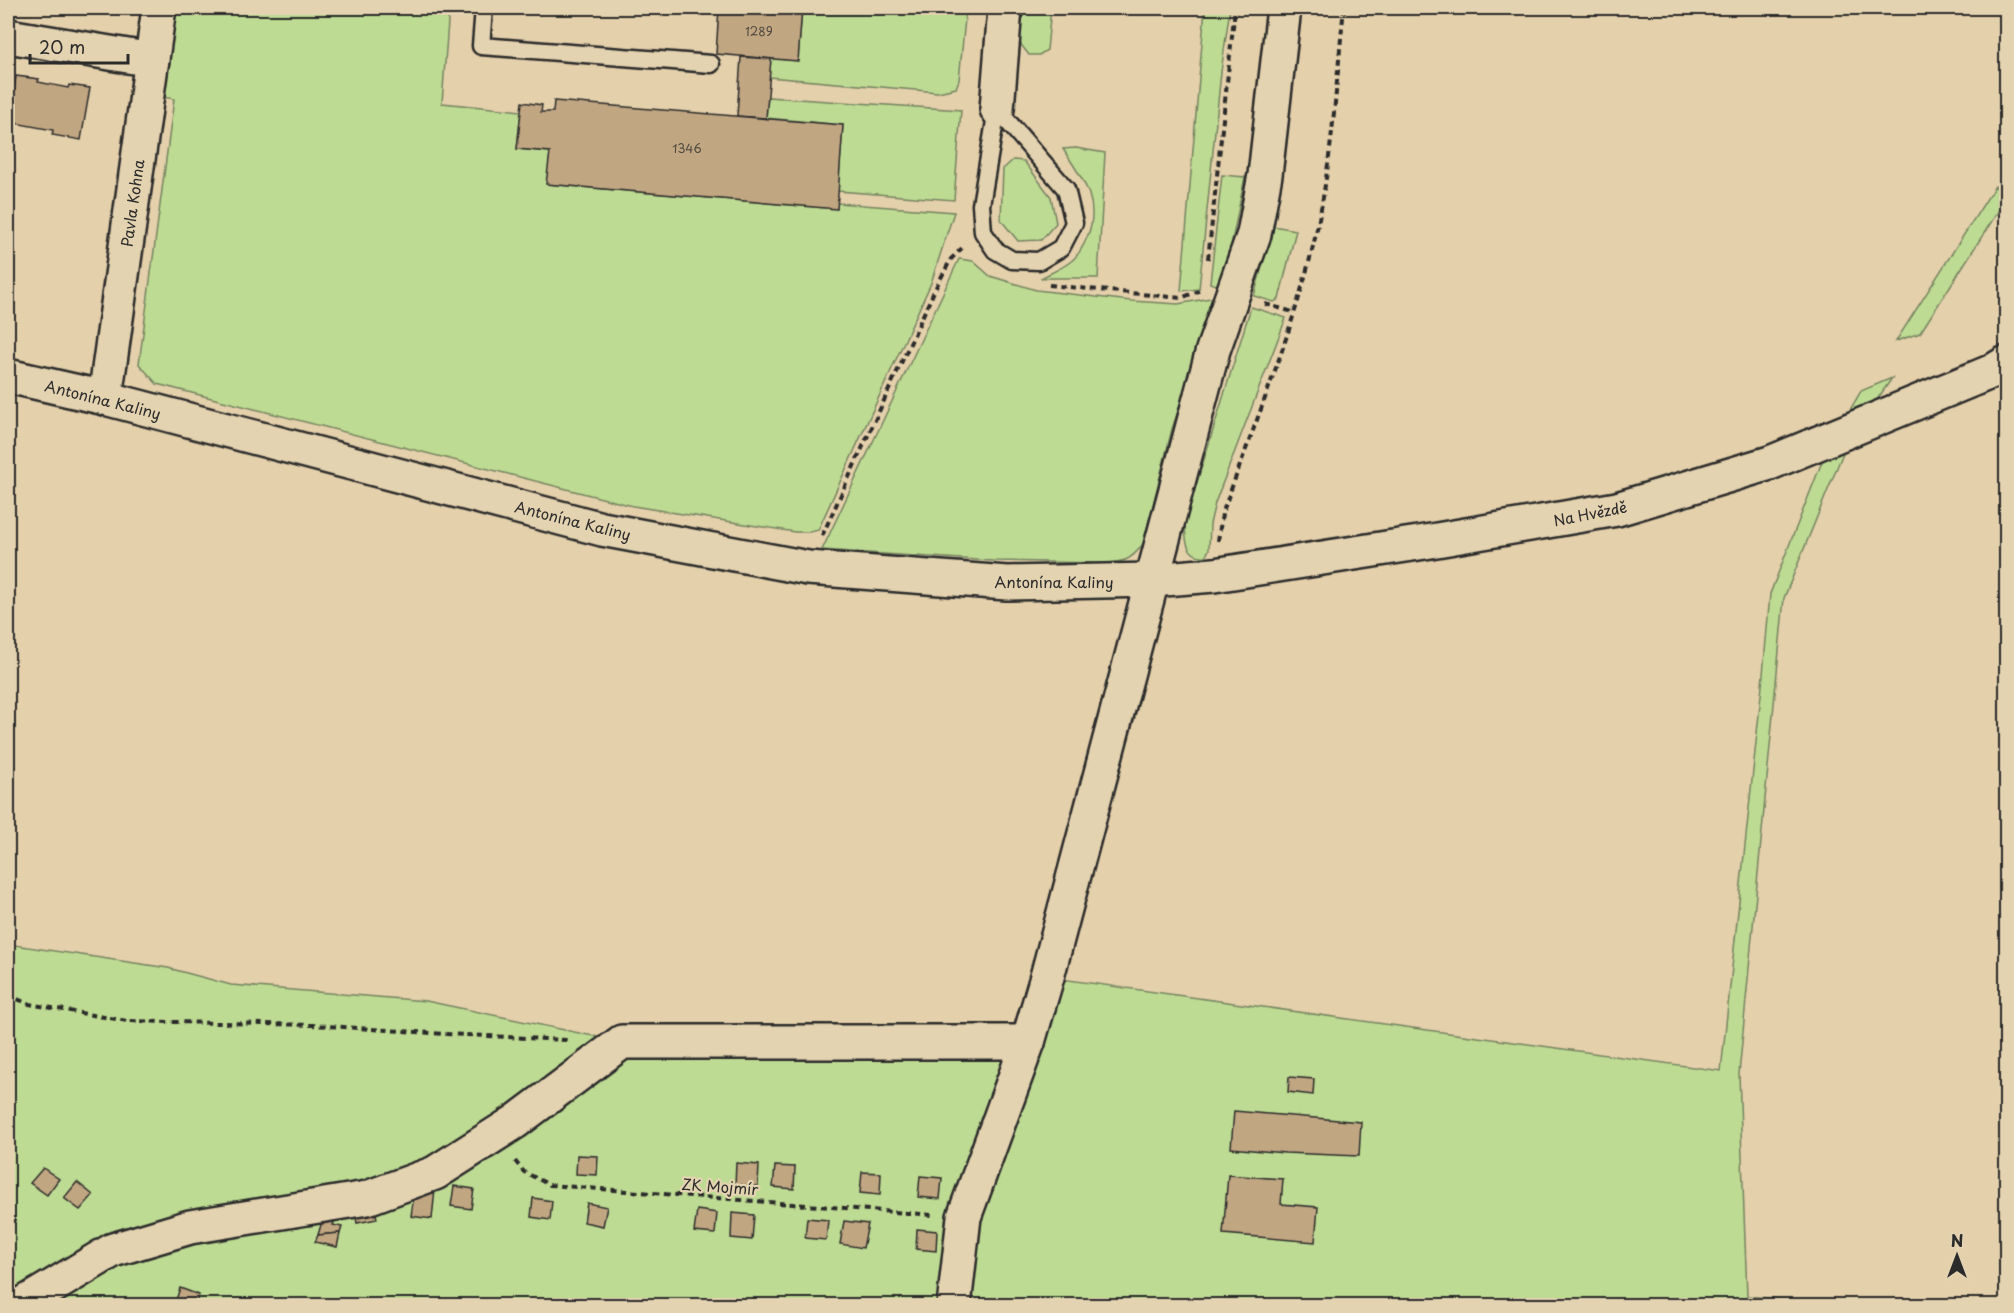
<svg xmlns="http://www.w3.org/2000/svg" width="2014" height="1313" font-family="'Playpen Sans',sans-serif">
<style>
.green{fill:#bedb93;stroke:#74835f;stroke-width:1.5}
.building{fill:#c1a682;stroke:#2b2b2b;stroke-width:1.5}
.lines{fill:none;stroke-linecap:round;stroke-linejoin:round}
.lane-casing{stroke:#2b2b2b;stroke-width:21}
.street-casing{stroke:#2b2b2b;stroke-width:38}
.path{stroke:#2b2b2b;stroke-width:4;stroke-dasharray:6 4.5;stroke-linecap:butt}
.lane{stroke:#e4d3b0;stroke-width:16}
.street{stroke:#e4d3b0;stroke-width:33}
.labels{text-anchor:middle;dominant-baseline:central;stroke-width:4.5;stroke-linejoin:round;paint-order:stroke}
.number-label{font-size:12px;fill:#504a41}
.street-label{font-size:15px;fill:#2b2b2b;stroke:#e4d3b0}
</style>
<rect width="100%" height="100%" fill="#e4d0ab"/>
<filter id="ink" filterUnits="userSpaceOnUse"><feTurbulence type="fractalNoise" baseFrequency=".0167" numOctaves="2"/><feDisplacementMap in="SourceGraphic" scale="12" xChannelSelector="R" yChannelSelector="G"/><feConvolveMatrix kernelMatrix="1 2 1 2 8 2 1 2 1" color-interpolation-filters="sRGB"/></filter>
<g filter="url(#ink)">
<!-- green -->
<g class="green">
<polygon points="174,8 449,8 442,103 521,111 517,149 550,152 547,184 837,209 837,203 954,212 931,283 818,530 809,532 795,532 633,506 157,384 139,364 174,99 163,97"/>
<polygon points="802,8 966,8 959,80 956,88 938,92 769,77 771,59 798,61"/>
<polygon points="1022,8 1051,8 1047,50 1039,55 1029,55 1019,42"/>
<polygon points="1205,8 1230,8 1221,72 1199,289 1181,291"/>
<polygon points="768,97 961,110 954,200 838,191 843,125 766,118"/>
<path d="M1076 148 1105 153 1098 278H1041C1050 273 1061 269 1070 262 1079 256 1084 245 1088 235 1101 200 1081 177 1063 149Z"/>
<polygon points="1013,160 1024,161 1051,197 1056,223 1041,240 1018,241 1001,220 1003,169"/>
<polygon points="1222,175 1245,177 1230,251 1219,286 1210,283"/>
<polygon points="1995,186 2006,199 1920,333 1896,341"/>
<polygon points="1273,226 1296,230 1279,299 1274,302 1254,296"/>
<path d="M959 259 973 261 990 276 1036 290 1131 301 1178 304 1216 297 1172 429 1143 544C1130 562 1123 562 1102 563L993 561 822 550Z"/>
<path d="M1251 307 1286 318 1215 503 1210 524 1209 549 1206 556C1185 558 1185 537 1185 521Z"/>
<polygon points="1892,378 1847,443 1784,598 1739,1074 1747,1296 1838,1305 8,1306 8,944 168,968 231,985 426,1001 622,1042 1028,1042 1047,977 1721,1071 1762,686 1770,594 1827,449 1861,391"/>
</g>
<!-- building -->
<g class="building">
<polygon points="719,8 802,8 798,61 716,54"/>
<polygon points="741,57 771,59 766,118 737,116"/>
<polygon points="16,76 39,79 38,82 68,88 69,85 90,88 81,140 52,135 53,130 9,122"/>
<polygon points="554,101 843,125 837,209 546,184 550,152 517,149 521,111 522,102 542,105 541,112 553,112"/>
<polygon points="1289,1077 1314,1079 1313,1095 1288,1092"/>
<polygon points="1234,1111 1361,1122 1359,1156 1285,1153 1231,1148"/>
<polygon points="577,1155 598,1156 597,1175 576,1174"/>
<polygon points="736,1163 759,1165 758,1186 735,1185"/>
<polygon points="775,1166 795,1167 794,1189 773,1187"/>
<polygon points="43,1168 59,1179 47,1195 30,1183"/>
<polygon points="862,1172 881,1173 880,1195 860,1193"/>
<polygon points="1228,1175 1283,1179 1281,1204 1318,1207 1315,1242 1223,1234"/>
<polygon points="920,1176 942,1178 940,1199 918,1197"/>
<polygon points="436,1179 432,1219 411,1216 414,1195"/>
<polygon points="77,1182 93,1195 80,1210 64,1198"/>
<polygon points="454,1186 474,1189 471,1209 451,1206"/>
<polygon points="533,1198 552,1201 550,1220 531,1217"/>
<polygon points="587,1203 607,1207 603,1226 584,1222"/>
<polygon points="375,1208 377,1219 357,1223 355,1212"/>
<polygon points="697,1210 717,1213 715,1234 694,1232"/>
<polygon points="732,1213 754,1215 752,1240 731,1238"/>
<polygon points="323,1218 335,1219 333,1225 342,1227 340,1233 318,1235"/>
<polygon points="807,1218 828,1220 826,1240 805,1238"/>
<polygon points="844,1221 868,1224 863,1248 840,1244"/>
<polygon points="917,1229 937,1231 936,1251 916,1249"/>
<polygon points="340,1233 337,1247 315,1242 318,1235"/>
<polygon points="180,1288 199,1295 195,1306 174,1306"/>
</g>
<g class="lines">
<defs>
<g id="lane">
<polyline points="484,8 481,46 711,64"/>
<polygon points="997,109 1066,189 1074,223 1061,248 1039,261 1012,260 995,250 983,232 981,205"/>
</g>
<g id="street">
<polyline points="8,36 152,60"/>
<polyline points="997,109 1005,8"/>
<polyline points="8,376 105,398 602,529 808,568 1007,583 1152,580 1214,575 1425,542 1617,509 1770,463 1993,371 2006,363"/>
<polyline points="105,398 159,8"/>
<polyline points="20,1306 113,1250 190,1227 367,1198 435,1173 515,1122 622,1042 1028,1042"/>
<polyline points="954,1306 964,1217 1028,1042 1047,977 1213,350 1254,234 1265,175 1284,8"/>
</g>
</defs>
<!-- lane casing -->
<use href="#lane" class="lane-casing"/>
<!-- street casing -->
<use href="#street" class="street-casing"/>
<!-- path -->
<g class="path">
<polyline points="1208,259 1235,8"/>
<polyline points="1049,285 1181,298 1199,291"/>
<polyline points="1265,304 1293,312"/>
<polyline points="822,536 935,289 951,259 963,247"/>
<path d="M1218 541 1222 514C1255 423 1293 332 1315 238 1332 163 1336 84 1344 8"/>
<polyline points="8,995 29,1004 127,1021 313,1025 446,1034 567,1040"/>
<polyline points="515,1161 524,1172 550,1185 933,1215"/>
</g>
<!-- lane -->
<use href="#lane" class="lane"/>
<!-- street -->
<use href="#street" class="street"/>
</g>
</g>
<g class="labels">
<!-- number labels -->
<g class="number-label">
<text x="759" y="31">1289</text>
<text x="687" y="148">1346</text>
</g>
<!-- street labels -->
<g class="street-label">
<text transform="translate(132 203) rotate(-82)">Pavla Kohna</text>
<text transform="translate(103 399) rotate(14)">Antonína Kaliny</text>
<text transform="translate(1590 513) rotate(-11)">Na Hvězdě</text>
<text transform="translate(573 520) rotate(14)">Antonína Kaliny</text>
<text x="1054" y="581">Antonína Kaliny</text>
<text transform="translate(720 1186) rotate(4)">ZK Mojmír</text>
</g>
</g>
<!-- margin -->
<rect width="2014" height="1313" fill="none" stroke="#e4d3b0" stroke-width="30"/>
<rect x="15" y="15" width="1984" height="1283" fill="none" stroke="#2b2b2b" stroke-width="2" filter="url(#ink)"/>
<!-- north arrow -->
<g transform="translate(1957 1256)" stroke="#e4d3b0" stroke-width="4.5" paint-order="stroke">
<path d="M0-4.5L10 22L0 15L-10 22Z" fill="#2b2b2b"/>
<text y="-9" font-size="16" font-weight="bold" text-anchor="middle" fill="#2b2b2b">N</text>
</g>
<!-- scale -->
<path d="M30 54v9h98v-9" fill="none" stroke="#2b2b2b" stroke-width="3"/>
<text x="39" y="54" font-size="18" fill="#2b2b2b" stroke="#e4d3b0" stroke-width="4.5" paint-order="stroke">20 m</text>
</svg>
